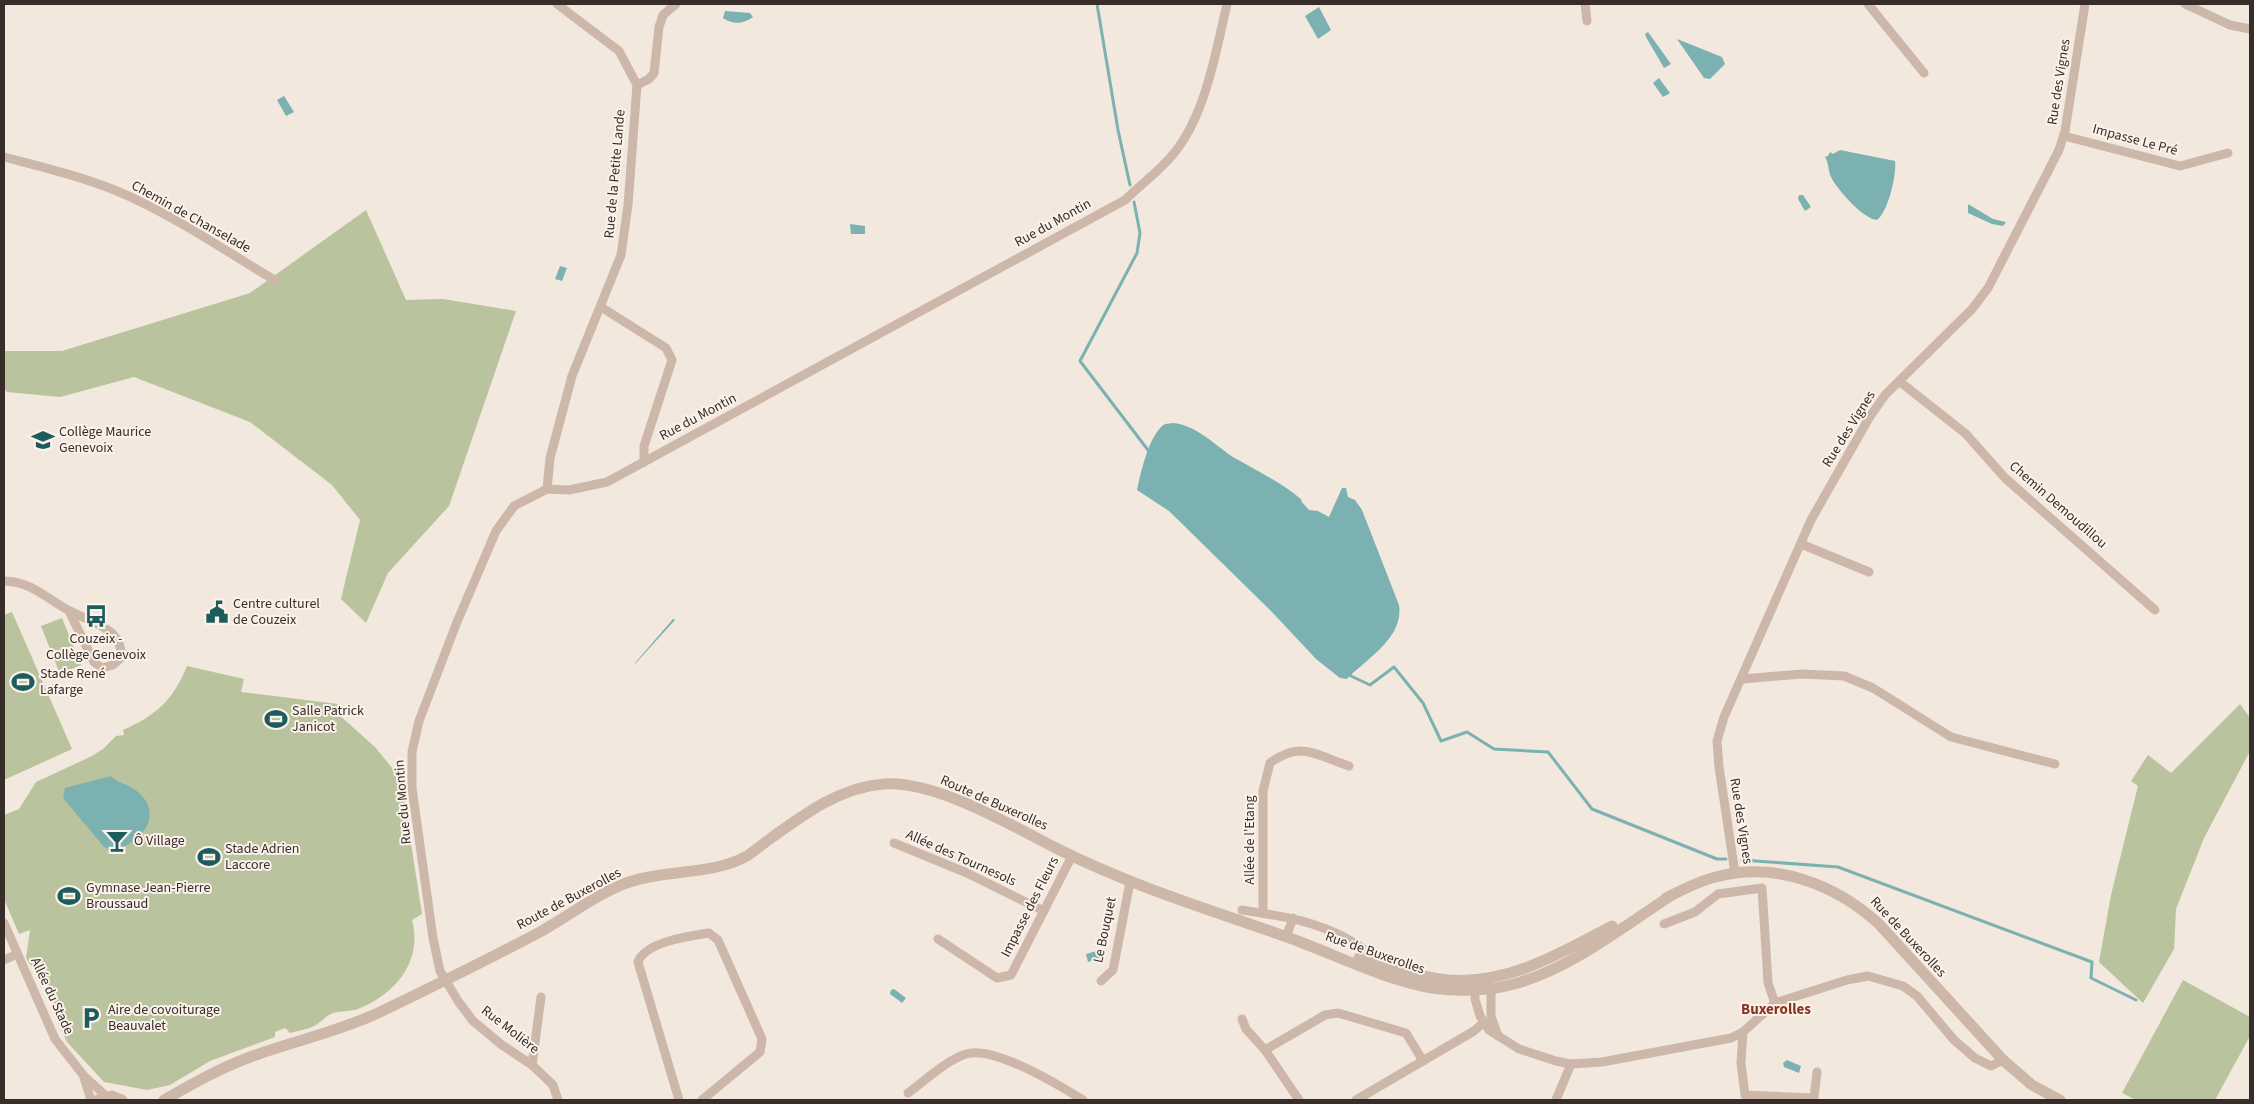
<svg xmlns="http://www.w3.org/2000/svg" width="2254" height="1104" font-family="'Source Sans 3',sans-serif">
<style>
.green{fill:#b9c39d}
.water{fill:#7bb2b1}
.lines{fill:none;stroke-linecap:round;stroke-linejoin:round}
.stream{stroke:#7bb2b1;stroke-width:3}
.minor{stroke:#ccb7a9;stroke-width:9}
.tertiary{stroke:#ccb7a9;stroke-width:11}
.labels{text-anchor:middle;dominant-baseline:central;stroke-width:4;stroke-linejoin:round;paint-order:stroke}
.street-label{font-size:14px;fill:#392d29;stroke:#fbf2eb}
.poi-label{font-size:14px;fill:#392d29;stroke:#fbf2eb;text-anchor:start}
.neighbourhood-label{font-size:15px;font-weight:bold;fill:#8b321f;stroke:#fbf2eb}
</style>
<rect width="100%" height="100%" fill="#f3e8de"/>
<!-- green -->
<g class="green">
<polygon points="366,210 406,300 443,299 516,311 449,506 388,573 366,623 341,599 360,520 332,485 250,422 134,377 60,397 7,392 4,388 4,351 62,351 250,293"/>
<polygon points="12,612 72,749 4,780 4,615"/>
<polygon points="62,618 81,665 60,674 41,626"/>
<path d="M187 666 244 679 241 692 338 704V714L375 747 401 779 422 914 412 920C423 962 395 994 358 1009 350 1012 339 1010 331 1014 326 1016 321 1022 316 1025 309 1029 298 1031 290 1033L285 1028 275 1032V1037L210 1061 170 1085 147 1090 104 1082 67 1042 58 1023 61 1019 43 979 41 981 26 958 30 930 19 934 4 899V815L19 809 36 782 92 756 103 749 116 736 124 735 123 730C157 715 173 700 187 666Z"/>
<polygon points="2240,704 2250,718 2250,751 2204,838 2176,909 2174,949 2143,1003 2099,962 2111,895 2138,786 2131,781 2148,755 2171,773"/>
<polygon points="2183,980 2250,1017 2250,1036 2215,1100 2136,1100 2122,1093"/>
</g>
<!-- water -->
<g class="water">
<polygon points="1319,7 1331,30 1318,39 1305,16"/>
<path d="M725 11 750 13 753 17C744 24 732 25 723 18Z"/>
<polygon points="1648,32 1671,64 1664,68 1646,37 1645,34"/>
<polygon points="1677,39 1722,57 1725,64 1710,79 1704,78"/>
<polygon points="1659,78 1670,93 1663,97 1653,83"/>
<polygon points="284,96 294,112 286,116 277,100"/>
<path d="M1840 150 1895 161C1897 174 1888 212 1877 220 1863 219 1839 191 1832 179 1828 172 1829 163 1825 157L1828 156 1830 152 1833 154Z"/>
<polygon points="1799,195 1803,195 1811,207 1805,211 1798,199"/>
<polygon points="1968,204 1993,219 2006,222 2003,226 1992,224 1968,213"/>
<polygon points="850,224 865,226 865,234 851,234"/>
<polygon points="560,266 567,268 562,281 555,279"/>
<path d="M1173 423C1196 425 1215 445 1233 457 1257 471 1281 482 1302 500L1301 501 1309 510 1318 511 1329 517 1342 488H1346L1348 497 1355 500 1362 510 1399 605C1404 638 1367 658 1347 679L1340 678 1316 659 1271 611 1169 511 1137 490C1141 472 1148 439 1162 426 1165 423 1169 424 1173 423Z"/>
<polygon points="673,619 675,620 635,664 635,663"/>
<path d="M111 776C119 784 129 784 138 792 165 816 141 842 114 851L104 847 63 798 65 788Z"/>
<polygon points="1100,950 1102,957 1088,962 1086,954"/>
<polygon points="894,989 906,998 902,1003 890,994 891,990"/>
<polygon points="1787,1060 1801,1066 1799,1073 1784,1067 1783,1063"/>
</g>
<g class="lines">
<!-- stream -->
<g class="stream">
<polyline points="1097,4 1118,130 1130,185"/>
<polyline points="1134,202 1140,233 1137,253 1080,361 1151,454"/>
<polyline points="1349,672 1351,676 1370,685 1394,667 1423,703 1441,741 1467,732 1494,749 1548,752 1592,809 1717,859 1726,859"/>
<polyline points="1742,860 1838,867 2092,962 2091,978 2136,1000"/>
</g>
<!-- minor -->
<g class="minor">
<polyline points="1585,4 1587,21"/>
<polyline points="1868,4 1924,73"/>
<polyline points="2185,4 2230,25 2250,29"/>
<polyline points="637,85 649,79 654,73 659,27 663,15 676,4"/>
<polyline points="2064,136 2180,166 2228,153"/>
<path d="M4 157C42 167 80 176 117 191 172 214 224 250 276 281"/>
<polyline points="601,307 666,348 672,360 644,446 644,462"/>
<polyline points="1899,381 1966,434 2005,478 2155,610"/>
<polyline points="547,489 550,458 572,376 621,255 628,205 637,85 619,51 557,4"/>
<polyline points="1801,544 1869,572"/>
<path d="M4 581C34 582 46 599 70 611 83 618 100 623 112 633 119 641 121 647 122 657L113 665 102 668 94 662 69 611"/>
<polyline points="1742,679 1802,674 1844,676 1873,688 1951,737 2055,764"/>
<polyline points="894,843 967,873 1044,911"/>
<polyline points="1735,873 1719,767 1717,741 1724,717 1811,520 1869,418 1885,395 1972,309 1988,288 2059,150 2065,131 2085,4"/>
<path d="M1242 910C1281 916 1317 921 1351 941 1362 947 1371 955 1380 962"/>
<path d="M1263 913V791L1270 763C1301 740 1315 755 1349 766"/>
<polyline points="4,923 55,1039 84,1076 106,1096"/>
<polyline points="1664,924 1695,912 1718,894 1762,888 1768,983 1775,1003"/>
<polyline points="1286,937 1293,918"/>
<polyline points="938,939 997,978 1011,975 1072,856"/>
<polyline points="4,960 17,954"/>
<polyline points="1101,981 1113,970 1130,882"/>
<polyline points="1486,984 1491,993 1491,1016 1498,1036"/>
<polyline points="1478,986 1475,990 1475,999 1480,1016 1489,1030 1519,1049 1556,1061 1571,1064 1602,1062 1731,1038 1743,1032 1775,1003 1847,980 1868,976 1903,986 1917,996 1954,1040 1975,1058 1991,1066 2003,1060"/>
<polyline points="1242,1019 1246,1029 1265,1050"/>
<polyline points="1743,1032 1741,1063 1745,1095 1814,1098 1817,1072"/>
<polyline points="532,1065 541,997"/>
<polyline points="84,1078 91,1100"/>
<path d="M908 1093C926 1080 945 1061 966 1054 993 1045 1059 1085 1083 1100"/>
<path d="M558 1100 553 1085 532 1065 502 1045 473 1021 458 1001 440 971 433 938 412 788V752L419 721 457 622 496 531 514 506 547 489 569 490 607 482 1125 200C1140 185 1162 169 1175 152 1206 113 1216 51 1227 4"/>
<path d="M679 1100 638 962C645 942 689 936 709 933L718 940 762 1039 760 1052 702 1100"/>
<polyline points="1299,1100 1265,1050 1325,1015 1338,1013 1406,1033 1423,1061"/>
<polyline points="1356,1100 1474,1031 1483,1023"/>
<polyline points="1556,1100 1571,1064"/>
</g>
<!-- tertiary -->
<g class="tertiary">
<path d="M1666 898C1682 890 1698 881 1716 877 1775 861 1835 884 1879 924L2003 1060 2032 1085 2060 1100"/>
<path d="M1359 958C1388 966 1418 977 1448 980 1508 985 1561 953 1612 926"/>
<polyline points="98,1100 112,1096 122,1100"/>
<path d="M164 1100C192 1084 222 1067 253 1056 294 1041 337 1032 378 1013 432 987 487 960 540 932 567 917 591 898 619 886 660 868 709 877 747 856 756 850 765 842 774 836 807 812 842 787 884 784 936 780 1014 827 1060 850 1132 886 1208 909 1284 936 1333 953 1381 979 1432 988 1458 992 1489 991 1514 984 1570 969 1624 926 1672 895"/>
</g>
</g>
<!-- icons -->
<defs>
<symbol id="school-bare" viewBox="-9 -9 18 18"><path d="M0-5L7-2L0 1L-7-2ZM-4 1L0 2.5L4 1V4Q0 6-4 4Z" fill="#1d5c5d" stroke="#fbf2eb" stroke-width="2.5" paint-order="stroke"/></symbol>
<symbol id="civic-bare" viewBox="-9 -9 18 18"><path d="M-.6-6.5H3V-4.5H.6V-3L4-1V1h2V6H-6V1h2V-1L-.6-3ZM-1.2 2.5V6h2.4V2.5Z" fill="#1d5c5d" stroke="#fbf2eb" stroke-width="2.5" paint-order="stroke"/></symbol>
<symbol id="bus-bare" viewBox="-9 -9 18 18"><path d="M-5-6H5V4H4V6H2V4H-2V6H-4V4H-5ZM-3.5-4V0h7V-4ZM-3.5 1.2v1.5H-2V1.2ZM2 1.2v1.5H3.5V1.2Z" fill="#1d5c5d" stroke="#fbf2eb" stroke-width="2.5" paint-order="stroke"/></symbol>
<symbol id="stadium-bare" viewBox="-9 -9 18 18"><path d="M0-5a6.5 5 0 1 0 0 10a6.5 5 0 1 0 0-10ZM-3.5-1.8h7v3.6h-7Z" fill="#1d5c5d" stroke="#fbf2eb" stroke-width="2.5" paint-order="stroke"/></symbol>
<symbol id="bar-bare" viewBox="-9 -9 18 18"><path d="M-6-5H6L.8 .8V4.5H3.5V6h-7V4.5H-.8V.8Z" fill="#1d5c5d" stroke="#fbf2eb" stroke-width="2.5" paint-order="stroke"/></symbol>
<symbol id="parking-bare" viewBox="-9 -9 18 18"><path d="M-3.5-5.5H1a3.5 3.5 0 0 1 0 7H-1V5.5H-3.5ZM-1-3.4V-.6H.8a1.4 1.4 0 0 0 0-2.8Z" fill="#1d5c5d" stroke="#fbf2eb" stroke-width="2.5" paint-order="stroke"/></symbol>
</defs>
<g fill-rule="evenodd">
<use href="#school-bare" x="27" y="424" width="32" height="32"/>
<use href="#civic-bare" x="201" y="596" width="32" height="32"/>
<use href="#bus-bare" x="80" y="600" width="32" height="32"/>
<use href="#stadium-bare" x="7" y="666" width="32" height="32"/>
<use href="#stadium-bare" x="260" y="703" width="32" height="32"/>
<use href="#bar-bare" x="101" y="825" width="32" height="32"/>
<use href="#stadium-bare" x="193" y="841" width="32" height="32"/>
<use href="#stadium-bare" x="53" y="880" width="32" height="32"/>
<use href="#parking-bare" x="75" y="1002" width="32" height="32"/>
</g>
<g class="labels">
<!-- street labels -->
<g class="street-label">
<text transform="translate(2059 82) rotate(-81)">Rue des Vignes</text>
<text transform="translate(2135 140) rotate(15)">Impasse Le Pré</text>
<text transform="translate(615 174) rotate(-85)">Rue de la Petite Lande</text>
<text transform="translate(191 217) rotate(29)">Chemin de Chanselade</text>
<text transform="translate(1053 223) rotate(-29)">Rue du Montin</text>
<text transform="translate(698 417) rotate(-28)">Rue du Montin</text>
<text transform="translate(1849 429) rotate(-58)">Rue des Vignes</text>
<text transform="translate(2058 505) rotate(41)">Chemin Demoudillou</text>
<text transform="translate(403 802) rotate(-95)">Rue du Montin</text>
<text transform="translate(994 803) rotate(24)">Route de Buxerolles</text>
<text transform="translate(1741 821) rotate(81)">Rue des Vignes</text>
<text transform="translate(1250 840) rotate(-90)">Allée de l'Etang</text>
<text transform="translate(961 858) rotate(24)">Allée des Tournesols</text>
<text transform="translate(569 899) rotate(-28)">Route de Buxerolles</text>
<text transform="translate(1030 907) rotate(-63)">Impasse des Fleurs</text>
<text transform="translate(1105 930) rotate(-78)">Le Bouquet</text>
<text transform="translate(1908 937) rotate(47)">Rue de Buxerolles</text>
<text transform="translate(1375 953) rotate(19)">Rue de Buxerolles</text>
<text transform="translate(52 996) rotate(65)">Allée du Stade</text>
<text transform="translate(510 1030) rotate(38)">Rue Molière</text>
</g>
<!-- poi labels -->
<g class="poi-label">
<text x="59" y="432">Collège Maurice<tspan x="59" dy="16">Genevoix</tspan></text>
<text x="233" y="604">Centre culturel<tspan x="233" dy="16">de Couzeix</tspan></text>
<text x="96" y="639" text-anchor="middle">Couzeix -<tspan x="96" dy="16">Collège Genevoix</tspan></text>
<text x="40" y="674">Stade René<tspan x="40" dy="16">Lafarge</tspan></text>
<text x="292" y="711">Salle Patrick<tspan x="292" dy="16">Janicot</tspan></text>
<text x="134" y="841">Ô Village</text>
<text x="225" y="849">Stade Adrien<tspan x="225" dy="16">Laccore</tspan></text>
<text x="86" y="888">Gymnase Jean-Pierre<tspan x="86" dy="16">Broussaud</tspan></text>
<text x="108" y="1010">Aire de covoiturage<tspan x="108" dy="16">Beauvalet</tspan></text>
</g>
<!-- neighbourhood labels -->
<g class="neighbourhood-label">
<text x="1776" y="1009">Buxerolles</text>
</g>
</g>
<!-- border -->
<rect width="2254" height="1104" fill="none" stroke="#392d29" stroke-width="10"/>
</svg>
